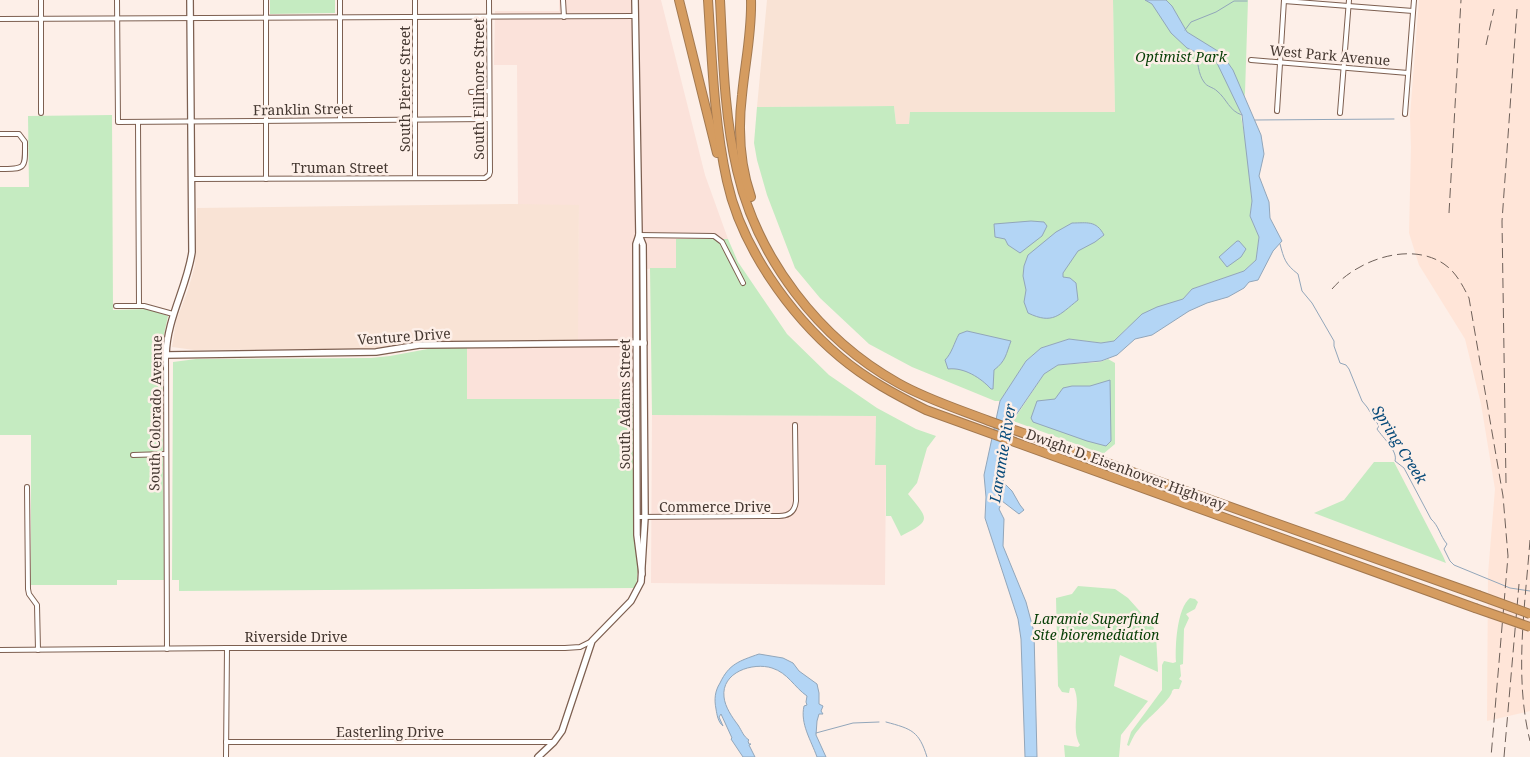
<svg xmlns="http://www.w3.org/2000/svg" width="1530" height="757" font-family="'Noto Serif',serif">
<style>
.commercial{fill:#fbe2da}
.built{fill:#ffe5d8}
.education{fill:#f9e3d5}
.green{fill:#c5ebc1}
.water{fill:#b3d5f5;stroke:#92a6ba}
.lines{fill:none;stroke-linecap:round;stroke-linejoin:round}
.stream{stroke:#92a6ba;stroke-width:1}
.street-casing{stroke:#7d5f50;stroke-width:6}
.secondary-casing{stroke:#7d5f50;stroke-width:8}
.highway-casing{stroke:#a37950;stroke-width:10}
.street{stroke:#fff;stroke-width:4}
.secondary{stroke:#fff;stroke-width:5.5}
.highway{stroke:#d59c60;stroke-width:8}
.rail{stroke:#6e6059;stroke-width:1;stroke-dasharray:10 5;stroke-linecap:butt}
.highway-bridge-casing{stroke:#a37950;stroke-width:10;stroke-linecap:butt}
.highway-bridge{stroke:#d59c60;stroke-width:8}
.labels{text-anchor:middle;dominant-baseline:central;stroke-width:5;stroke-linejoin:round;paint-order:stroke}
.street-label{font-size:14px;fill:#453831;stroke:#fdefe8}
.park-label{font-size:14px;font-style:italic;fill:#063e05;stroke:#fdefe8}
.water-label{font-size:15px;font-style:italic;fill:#084b7a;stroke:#fdefe8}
</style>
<rect width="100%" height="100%" fill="#fdefe8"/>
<!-- commercial -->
<g class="commercial">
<polygon points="559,0 661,0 705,175 728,239 676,239 676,268 644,269 646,399 466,399 467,341 577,340 579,205 518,205 517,65 494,65 495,11 559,11"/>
<polygon points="652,415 876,416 875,464 886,465 885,585 651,583"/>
</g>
<!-- built -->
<polygon class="built" points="1419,0 1530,0 1530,711 1487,721 1488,574 1495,489 1481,404 1465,339 1419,265 1409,233 1411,147 1410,116"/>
<!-- education -->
<g class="education">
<polygon points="767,0 1113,0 1115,112 910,112 909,124 896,124 894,106 757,107"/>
<polygon points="514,204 579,205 578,340 420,342 373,349 194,350 172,347 176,321 188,290 195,265 197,208"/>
</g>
<!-- green -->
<g class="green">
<polygon points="270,0 335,0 335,13 270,14"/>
<polygon points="1113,0 1248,0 1245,93 1242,111 1240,111 1246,143 1252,201 1250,216 1259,237 1256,260 1244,271 1192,289 1183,299 1172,303 1127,328 1114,341 1102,343 1069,339 1041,348 1026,361 1000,401 995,401 912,367 869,344 820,298 795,268 767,195 757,160 754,143 757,107 894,106 896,124 909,124 910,112 1115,112"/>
<polygon points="112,115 113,310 148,309 168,316 163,339 162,356 164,580 117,580 117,585 31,585 31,435 0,435 0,187 29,187 28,116"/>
<path d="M676 239H728L738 262 787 334 829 375 877 408 916 429 936 436 927 448 917 483 908 494C928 519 933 520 901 536L891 516H886V465H875L876 416 652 415 650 268H676Z"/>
<polygon points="433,348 467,348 467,399 635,399 635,535 638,568 636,588 179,591 179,580 172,580 173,362 196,359 371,358 390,356"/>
<polygon points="1108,359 1115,363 1115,444 1103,454 1013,421 1044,374 1058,365 1100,362"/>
<polygon points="1374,462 1394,462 1443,556 1446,563 1314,513 1344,500"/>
<path d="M1078 586 1115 589 1128 598 1153 626 1156 634 1158 672 1120 655 1119 659 1114 686 1148 701 1121 735 1119 757H1065L1064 745 1078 747 1080 745C1070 728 1082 705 1074 688H1070L1069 693 1062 692 1058 686 1056 598 1072 594Z"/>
<path d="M1190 598 1195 599 1198 602 1195 609 1186 614 1189 618 1184 629 1183 664 1180 665 1181 676 1179 679 1182 681 1179 689H1174L1172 691C1172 699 1145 720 1139 729 1134 734 1132 740 1129 746L1127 745 1131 732 1162 690V665L1164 661 1173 663 1176 662C1175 646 1177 608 1190 598Z"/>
</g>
<!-- water -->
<g class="water">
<polygon points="1145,0 1166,0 1172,6 1187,32 1221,53 1233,70 1261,135 1264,154 1259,176 1269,202 1270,218 1282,241 1273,251 1258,280 1249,282 1244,288 1228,297 1207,303 1189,311 1152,335 1135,339 1117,355 1101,361 1058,365 1044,374 1014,418 1004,448 1000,471 1004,483 1012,491 1020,505 1024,510 1019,514 1002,501 999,509 1004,519 1003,546 1026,602 1034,632 1037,757 1025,757 1021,639 1018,619 985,518 986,497 984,475 1000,401 1026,361 1041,348 1069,339 1101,343 1114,341 1142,314 1157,307 1183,299 1192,289 1244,271 1256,260 1259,237 1250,216 1252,201 1242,115 1216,61 1187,48 1171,33 1152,4"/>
<polygon points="1031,221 1044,222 1047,226 1042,236 1020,253 1008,245 1005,239 995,237 994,224"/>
<path d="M1072 223C1087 223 1096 220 1104 235L1095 242 1078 251 1063 273V277L1070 278 1076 283 1078 300C1059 315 1053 325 1028 313L1024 302 1026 290 1023 276 1024 266 1028 255 1056 232Z"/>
<polygon points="1237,241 1239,241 1246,249 1241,257 1227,267 1219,257"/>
<path d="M967 331 1011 341C1006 354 1006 361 994 370L993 389H991C981 378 964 367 948 369L945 360C952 353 954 343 959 334Z"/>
<polygon points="1110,380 1111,441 1106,446 1087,441 1033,422 1031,418 1037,401 1055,399 1063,388 1072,386 1090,386"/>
<path d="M759 654 783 658 793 663 799 671 817 684 819 693V704L823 706 821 711 823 714H819L817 721 816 735 826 757H817C811 740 800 724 804 706L807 705 806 702 807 696C794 687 788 673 772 668 753 662 721 672 724 697 725 707 732 717 738 725 742 731 743 736 749 740L748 741 749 744H751L749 745 755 757H743L731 739 732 738 721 714 719 717 723 726C718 722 717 715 716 709 714 699 715 691 720 683 729 664 739 661 759 654Z"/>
</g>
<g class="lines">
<!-- stream -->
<g class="stream">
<polyline points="1185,30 1191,22 1216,12 1234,1 1247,1"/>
<path d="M1196 52C1198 62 1198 74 1204 82 1207 87 1213 87 1217 91 1227 99 1229 111 1242 115"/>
<polyline points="1255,120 1394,119"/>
<path d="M1280 244C1284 259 1285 264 1298 274L1302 291 1312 303 1334 341V346L1340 363 1346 365 1349 369 1362 401 1367 407 1379 426 1377 429C1383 438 1398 451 1395 461L1404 468 1431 519C1439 526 1440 536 1447 544L1444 549 1450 561 1454 565 1510 588 1530 591"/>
<path d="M886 722C912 729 919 731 927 757"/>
<polyline points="816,733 853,723 879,722"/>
</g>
<defs>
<g id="street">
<polyline points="117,0 118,122 489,119"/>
<polyline points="266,0 266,179"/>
<polyline points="340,0 340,120"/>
<polyline points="415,0 415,178"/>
<polyline points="563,0 564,17"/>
<polyline points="1284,1 1413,11"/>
<polyline points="0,19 635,16"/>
<polyline points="1251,60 1408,73"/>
<polyline points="471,92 489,91"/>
<polyline points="1277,111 1284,0"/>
<polyline points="41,113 41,0"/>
<polyline points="1340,113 1349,0"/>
<polyline points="1405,114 1414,0"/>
<polyline points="138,122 139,306"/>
<path d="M0 134H19L25 142C25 168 27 169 0 169"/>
<polyline points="192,179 485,178 489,175 490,172 489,0"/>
<polyline points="639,235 714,236 722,242 743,283"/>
<polyline points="116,306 144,306 173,314"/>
<polyline points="166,355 167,649"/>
<polyline points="133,455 166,454"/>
<polyline points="27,487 28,589 29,594 37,605 38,650"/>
<path d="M637 517 779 516C790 516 795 511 796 501L795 425"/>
<polyline points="0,650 227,648 565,648 580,647 592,641"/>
<polyline points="226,742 554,742"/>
<polyline points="226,757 227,648"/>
</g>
<g id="secondary">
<path d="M190 0 192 252C187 287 167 318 166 355L376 352 419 345 644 343"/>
<polyline points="635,0 639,235 636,244 637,535 642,574"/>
<polyline points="538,757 554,742 562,731 592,641 631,601 641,582 645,517 643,245 639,235"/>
</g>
<g id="highway">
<polyline points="679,0 717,153"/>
<path d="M708 0C712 60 714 122 727 181 741 246 789 314 840 357 866 379 896 395 926 410L1475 608"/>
<path d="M720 0C723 57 724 114 737 170 757 258 819 339 898 383 926 399 958 409 989 421L1478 595"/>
<path d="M751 197C740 165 738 128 742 95 745 63 752 32 751 0"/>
</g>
</defs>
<!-- street casing -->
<use href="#street" class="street-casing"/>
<!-- secondary casing -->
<use href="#secondary" class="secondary-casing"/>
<!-- highway casing -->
<use href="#highway" class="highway-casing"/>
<!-- street -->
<use href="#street" class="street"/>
<!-- secondary -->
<use href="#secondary" class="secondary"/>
<!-- highway -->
<use href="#highway" class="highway"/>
<!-- rail -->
<g class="rail">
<polyline points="1486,45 1494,9"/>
<polyline points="1449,213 1461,0"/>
<path d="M1332 289C1357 260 1410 241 1444 264 1456 272 1463 286 1469 298L1503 496 1508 556 1491 757"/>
<polyline points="1506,483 1502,221 1517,9"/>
<path d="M1530 540C1525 607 1514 676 1530 741"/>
<polyline points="1504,757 1519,584"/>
</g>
<defs>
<g id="highway-bridge">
<polyline points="1478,595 1530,614"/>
<polyline points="1475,608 1530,627"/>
</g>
</defs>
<!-- highway-bridge casing -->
<use href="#highway-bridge" class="highway-bridge-casing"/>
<!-- highway-bridge -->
<use href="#highway-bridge" class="highway-bridge"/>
</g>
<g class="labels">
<!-- street labels -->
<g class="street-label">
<text transform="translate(1330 55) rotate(5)">West Park Avenue</text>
<text transform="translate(404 89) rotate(-90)">South Pierce Street</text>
<text transform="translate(478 89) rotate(-90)">South Fillmore Street</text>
<text transform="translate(303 109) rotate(-1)">Franklin Street</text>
<text x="340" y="167">Truman Street</text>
<text transform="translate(404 336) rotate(-4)">Venture Drive</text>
<text transform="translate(624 404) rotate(-90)">South Adams Street</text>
<text transform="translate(155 413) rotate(-89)">South Colorado Avenue</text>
<text transform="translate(1126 469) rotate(20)">Dwight D. Eisenhower Highway</text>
<text x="715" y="506">Commerce Drive</text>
<text x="296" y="636">Riverside Drive</text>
<text x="390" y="731">Easterling Drive</text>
</g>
<!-- park labels -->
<g class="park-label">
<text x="1181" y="56">Optimist Park</text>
<text x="1096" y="618">Laramie Superfund<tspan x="1096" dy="16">Site bioremediation</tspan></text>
</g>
<!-- water labels -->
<g class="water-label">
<text transform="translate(1400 444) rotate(58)">Spring Creek</text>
<text transform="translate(1002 453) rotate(-81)">Laramie River</text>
</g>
</g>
</svg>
